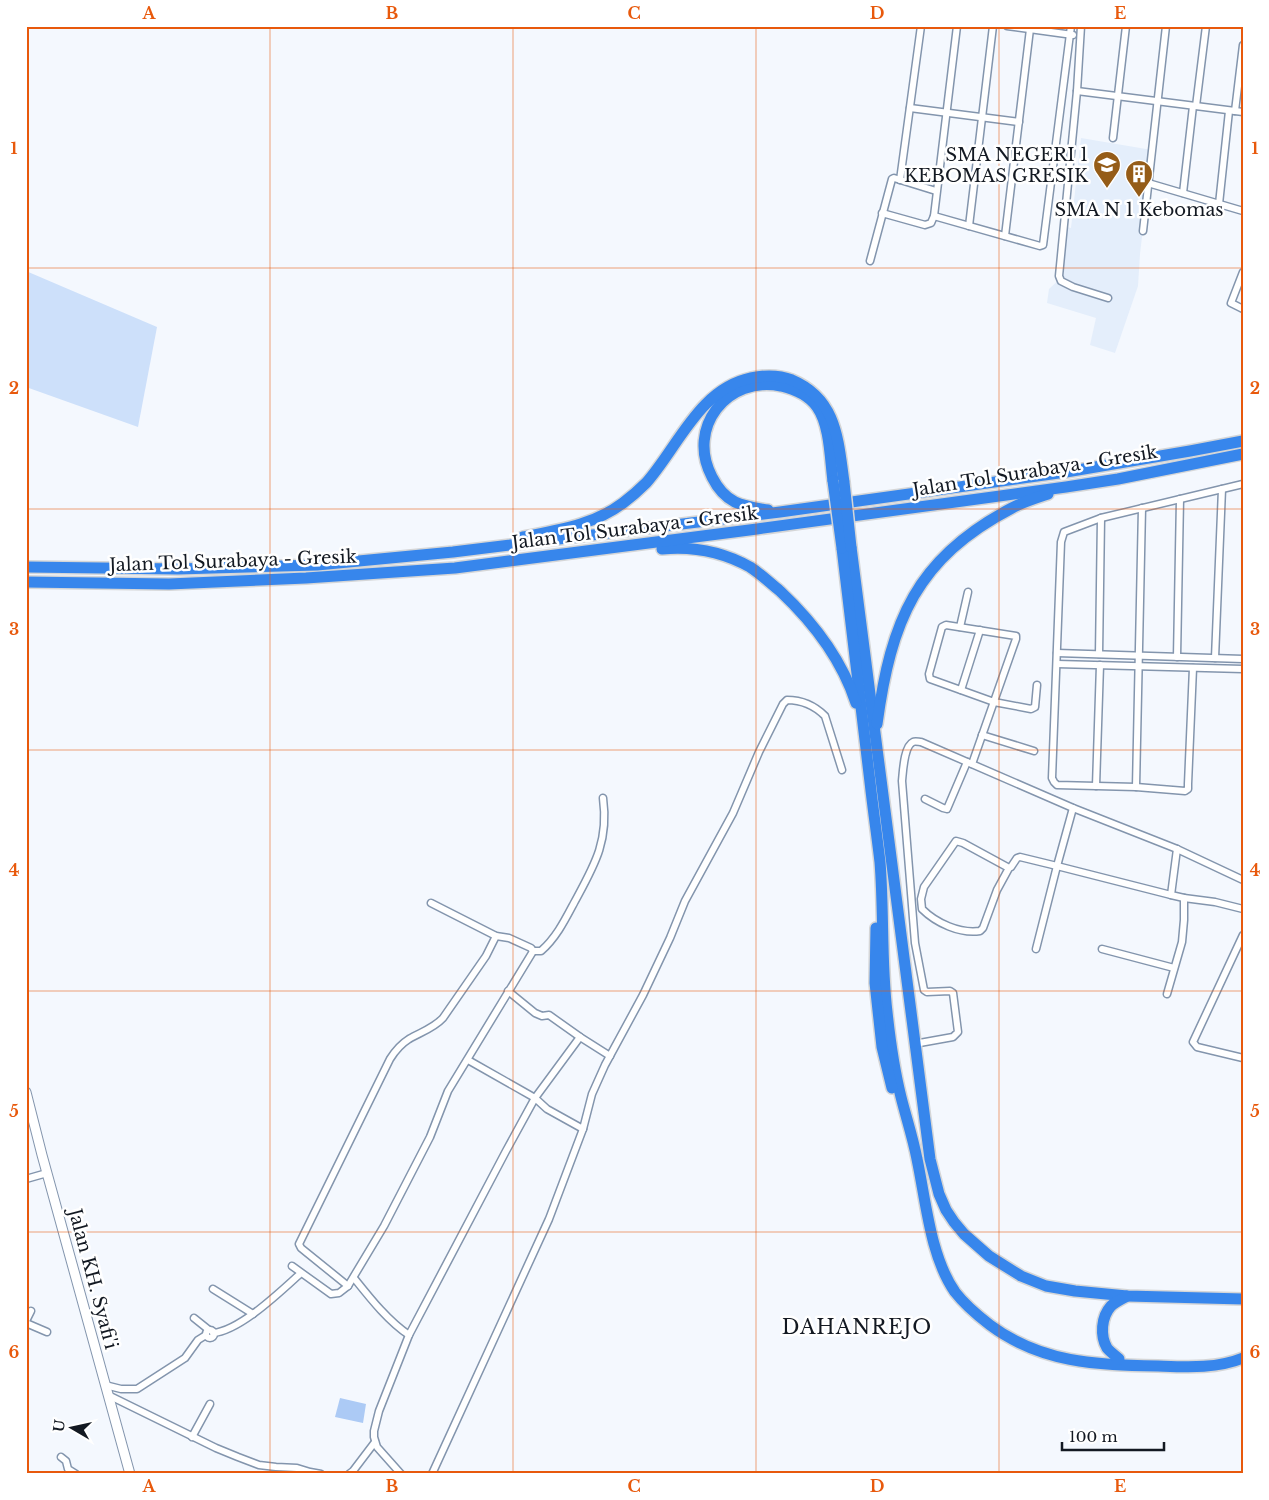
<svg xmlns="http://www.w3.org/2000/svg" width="1269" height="1500" font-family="'Libre Baskerville',serif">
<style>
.built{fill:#e4eefb}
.green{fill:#accaf5}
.water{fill:#cde0fa}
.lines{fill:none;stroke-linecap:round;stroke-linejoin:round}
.street-casing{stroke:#8395ad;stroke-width:9}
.secondary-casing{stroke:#8395ad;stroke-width:11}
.highway-casing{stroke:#d5d6d7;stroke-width:14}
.street{stroke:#fff;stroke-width:6}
.secondary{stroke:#fff;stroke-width:9}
.highway{stroke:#3786ec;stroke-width:11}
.highway-bridge-casing{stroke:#d5d6d7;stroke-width:14;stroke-linecap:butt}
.highway-bridge{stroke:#3786ec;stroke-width:11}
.grid{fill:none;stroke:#e8590c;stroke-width:1;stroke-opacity:0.55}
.labels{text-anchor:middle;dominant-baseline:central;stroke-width:5;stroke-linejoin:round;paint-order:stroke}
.poi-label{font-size:18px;fill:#131922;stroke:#fff;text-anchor:end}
.street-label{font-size:18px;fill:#131922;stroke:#fff}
.quarter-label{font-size:20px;letter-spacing:1px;fill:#131922;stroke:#fff}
.neatline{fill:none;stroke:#e8590c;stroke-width:2}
.grid-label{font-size:16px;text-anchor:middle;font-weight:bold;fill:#e8590c}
</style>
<rect width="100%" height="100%" fill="#f4f8fe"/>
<!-- built -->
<polygon class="built" points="1081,138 1152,150 1140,254 1138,286 1115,353 1090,345 1096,318 1047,303 1049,289 1063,276 1063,250 1067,227 1071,228"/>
<!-- green -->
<polygon class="green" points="340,1398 366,1404 363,1423 335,1417"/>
<!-- water -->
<polygon class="water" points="26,271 157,327 138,427 26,387"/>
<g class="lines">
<defs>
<g id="street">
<polyline points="1007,26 1073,35"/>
<polyline points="1081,26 1077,91 1059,276 1061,281 1073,287 1108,298"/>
<polyline points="1077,91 1243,112"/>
<polyline points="1196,106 1206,26"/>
<polyline points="910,108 1019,122"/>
<polyline points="1235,111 1243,45"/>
<polyline points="1113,138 1126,26"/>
<polyline points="900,180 921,26"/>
<polyline points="1148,183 1243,211"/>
<polyline points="1183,193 1193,106"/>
<polyline points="1219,204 1229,111"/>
<polyline points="882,213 925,225 931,223 934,216 957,26"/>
<polyline points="934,216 1040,246 1043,245 1071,26"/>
<polyline points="969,226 993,26"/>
<polyline points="1143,231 1166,26"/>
<polyline points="1005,236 1030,29"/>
<polyline points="870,261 892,179 894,178 936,191"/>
<polyline points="1243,272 1231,303 1243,309"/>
<polyline points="960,627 968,592"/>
<polyline points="1057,653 1243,659"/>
<polyline points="1099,654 1101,518"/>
<polyline points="1177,657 1180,499"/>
<polyline points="1215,658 1222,489"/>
<polyline points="1057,664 1243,669"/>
<polyline points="1193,668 1188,784 1188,789 1185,791 1136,787 1057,785 1054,782 1052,778 1061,542 1064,532 1101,518 1243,484"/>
<polyline points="961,690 980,630"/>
<polyline points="982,735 1034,751"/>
<polyline points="972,764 1016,639 1016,636 946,625 942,627 929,674 930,679 994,702 1031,709 1035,707 1037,685"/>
<polyline points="1096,786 1100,665"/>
<polyline points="1136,787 1142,508"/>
<polyline points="925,799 943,808 947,809 967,762"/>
<path d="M1009 868 997 890 983 928 980 931C960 934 936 923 922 909L921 899 924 887 956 841 963 843 1009 868 1011 867 1017 858 1020 857 1057 866 1073 808"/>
<polyline points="1184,898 1215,902 1243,909"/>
<polyline points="1243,935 1193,1042 1197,1047 1243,1058"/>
<polyline points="1036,949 1057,866 1171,895"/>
<polyline points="1102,949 1174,968"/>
<path d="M533 951H541C556 938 565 920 574 903 594 866 609 842 603 798"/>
<polyline points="508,991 535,1013 542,1016 549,1015 580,1037 610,1056"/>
<polyline points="1167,994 1182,942 1184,920 1184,898 1171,895 1177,849"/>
<path d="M914 1044 953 1037 958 1032 953 993 950 991 927 992 924 990 915 943 902 781C903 771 904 746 913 742 915 741 919 742 921 742L1073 808 1177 849 1243 880"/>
<path d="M468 1060 535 1098 547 1109 583 1129 592 1094 605 1065 643 995 670 938 685 901 733 813 759 752 783 704 787 700C801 700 815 706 825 716L842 770"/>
<polyline points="26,1179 47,1173"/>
<polyline points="292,1266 331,1294 339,1293 348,1286 384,1226 430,1137 448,1091 532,953 533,951 531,948 509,938 496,936 431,903"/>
<path d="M354 1278C370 1298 388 1321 409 1335"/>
<path d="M348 1286 301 1248 299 1244 390 1059C395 1051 401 1044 409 1039 421 1032 434 1028 443 1018L486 956 496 936"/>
<polyline points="213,1289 253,1314"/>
<polyline points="194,1318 209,1330"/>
<polyline points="26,1321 31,1311"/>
<polyline points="26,1323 47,1332"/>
<circle cx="210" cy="1334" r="4"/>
<path d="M213 1333C240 1331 281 1291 301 1273"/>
<polyline points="105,1385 121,1389 137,1389 185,1358 198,1340 206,1335"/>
<polyline points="108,1395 216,1448 238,1457 259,1465 276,1467 297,1468 310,1472 321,1474"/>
<polyline points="192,1437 210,1404"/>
<polyline points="61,1457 66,1461 68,1469 76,1474"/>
<polyline points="349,1474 353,1471 375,1442"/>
<polyline points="401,1474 377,1447 374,1437 374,1431 379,1411 409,1335 506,1151 535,1098 580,1037"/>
<polyline points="432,1474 549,1219 583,1129"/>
</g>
<polyline id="secondary" points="26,1092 42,1155 130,1474"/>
<g id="highway">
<path d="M768 510C757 508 745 507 735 502 725 497 717 487 712 477 686 428 727 375 781 386 794 389 809 396 817 407 830 425 830 459 833 481"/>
<path d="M523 537C558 530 594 525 623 503 631 497 639 490 646 483 678 447 699 389 751 378 765 375 779 375 792 380 837 399 838 440 844 482"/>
<polyline points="851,547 930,1159 939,1194 946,1210 954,1222 964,1234 989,1256 1021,1276 1046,1286 1075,1291 1127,1296 1243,1299"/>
<path d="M842 548C851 626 861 704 870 782 873 809 877 836 880 862 884 912 881 962 887 1012 890 1040 894 1069 901 1097 906 1117 913 1138 917 1159 926 1201 930 1256 955 1292 965 1305 977 1315 990 1325 1041 1363 1096 1365 1158 1366 1186 1367 1216 1369 1243 1358"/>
<path d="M662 549C693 546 723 552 750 567 761 574 770 583 780 591 813 622 842 660 856 703"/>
<polyline points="26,567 178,569 317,565 453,552 780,512 1066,472 1190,451 1243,441"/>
<polyline points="26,582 169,584 306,578 455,568 757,529 1066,487 1118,479 1243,454"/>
<path d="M877 724C891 621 916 558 1012 508 1023 502 1036 498 1048 494"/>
<polyline points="876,928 875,983 882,1047 892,1088"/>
<path d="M1119 1359C1115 1355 1110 1352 1107 1348 1100 1336 1101 1317 1111 1306 1115 1302 1122 1299 1127 1296"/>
</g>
</defs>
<!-- street casing -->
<use href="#street" class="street-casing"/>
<!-- secondary casing -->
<use href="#secondary" class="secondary-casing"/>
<!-- highway casing -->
<use href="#highway" class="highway-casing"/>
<!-- street -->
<use href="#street" class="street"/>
<!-- secondary -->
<use href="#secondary" class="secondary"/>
<!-- highway -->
<use href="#highway" class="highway"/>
<defs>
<g id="highway-bridge">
<polyline points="833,481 842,548"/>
<polyline points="844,482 851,547"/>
</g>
</defs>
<!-- highway-bridge casing -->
<use href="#highway-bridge" class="highway-bridge-casing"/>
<!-- highway-bridge -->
<use href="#highway-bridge" class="highway-bridge"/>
</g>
<!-- grid -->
<path class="grid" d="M270 26V1474M513 26V1474M756 26V1474M999 26V1474M26 268H1243M26 509H1243M26 750H1243M26 991H1243M26 1232H1243"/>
<!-- icons -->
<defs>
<symbol id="school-pin" viewBox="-11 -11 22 30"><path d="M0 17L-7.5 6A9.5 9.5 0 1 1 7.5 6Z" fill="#955c18" stroke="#fff"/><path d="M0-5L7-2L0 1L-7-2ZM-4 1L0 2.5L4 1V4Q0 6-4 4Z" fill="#fff"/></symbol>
<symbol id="building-pin" viewBox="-11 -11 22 30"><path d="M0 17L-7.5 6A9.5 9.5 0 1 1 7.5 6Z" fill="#955c18" stroke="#fff"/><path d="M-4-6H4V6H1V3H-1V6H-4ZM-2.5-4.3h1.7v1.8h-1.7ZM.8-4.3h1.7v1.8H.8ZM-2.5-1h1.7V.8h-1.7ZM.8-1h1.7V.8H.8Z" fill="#fff"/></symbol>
</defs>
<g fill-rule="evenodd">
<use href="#school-pin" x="1091" y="149" width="32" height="43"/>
<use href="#building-pin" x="1123" y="158" width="32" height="43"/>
</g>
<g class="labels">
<!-- poi labels -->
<g class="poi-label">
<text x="1088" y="155">SMA NEGERI 1<tspan x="1088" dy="21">KEBOMAS GRESIK</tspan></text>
<text x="1139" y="210" text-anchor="middle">SMA N 1 Kebomas</text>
</g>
<!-- street labels -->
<g class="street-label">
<text transform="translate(1035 471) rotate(-9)">Jalan Tol Surabaya - Gresik</text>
<text transform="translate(635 528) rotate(-7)">Jalan Tol Surabaya - Gresik</text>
<text transform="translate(233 561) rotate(-2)">Jalan Tol Surabaya - Gresik</text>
<text transform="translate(93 1279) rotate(75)">Jalan KH. Syafi'i</text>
</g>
<!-- quarter labels -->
<g class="quarter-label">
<text x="857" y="1327">DAHANREJO</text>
</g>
</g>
<!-- border -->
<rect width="1269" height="1500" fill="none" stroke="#ffffff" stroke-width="55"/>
<!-- north arrow -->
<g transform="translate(72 1428) rotate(279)" stroke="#ffffff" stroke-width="4" paint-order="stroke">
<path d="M0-4L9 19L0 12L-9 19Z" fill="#131922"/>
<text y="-8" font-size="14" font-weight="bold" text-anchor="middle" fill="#131922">U</text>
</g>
<!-- scale -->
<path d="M1062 1442v8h102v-8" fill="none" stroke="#131922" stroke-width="2.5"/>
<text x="1069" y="1442" font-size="15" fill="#131922" stroke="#ffffff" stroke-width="4" paint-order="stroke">100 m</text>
<rect x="28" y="28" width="1214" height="1444" class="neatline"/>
<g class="grid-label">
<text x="149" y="19">A</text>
<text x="392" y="19">B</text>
<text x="634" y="19">C</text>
<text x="877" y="19">D</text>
<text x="1120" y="19">E</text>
<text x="14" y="154">1</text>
<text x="1255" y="154">1</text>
<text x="14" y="394">2</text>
<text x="1255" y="394">2</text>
<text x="14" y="635">3</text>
<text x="1255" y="635">3</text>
<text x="14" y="876">4</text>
<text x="1255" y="876">4</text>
<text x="14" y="1117">5</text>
<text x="1255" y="1117">5</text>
<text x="14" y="1358">6</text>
<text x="1255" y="1358">6</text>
<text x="149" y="1492">A</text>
<text x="392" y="1492">B</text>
<text x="634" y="1492">C</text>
<text x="877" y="1492">D</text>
<text x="1120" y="1492">E</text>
</g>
</svg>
